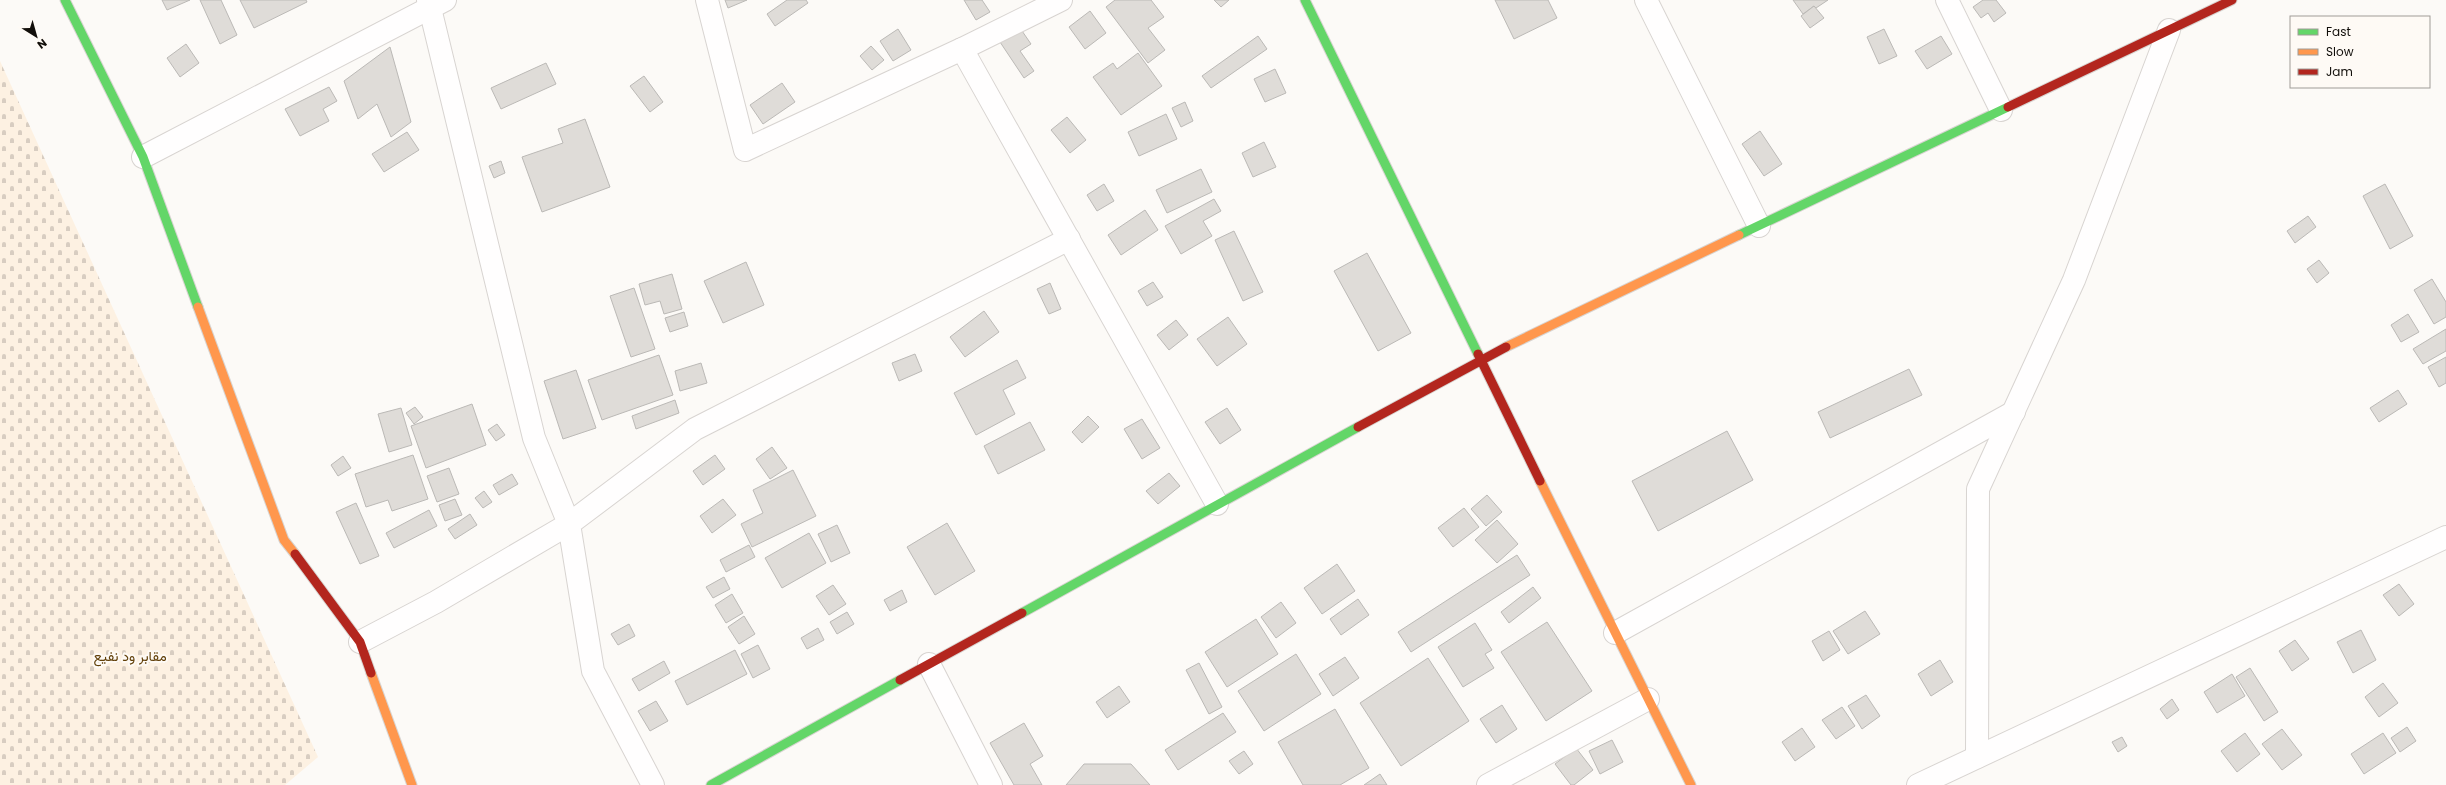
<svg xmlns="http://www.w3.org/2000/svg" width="2446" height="785" font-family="Poppins,Vazirmatn,sans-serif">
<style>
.cemetery{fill:url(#cemetery-stones)}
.building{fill:#dfdcd8;stroke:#bbb9b6}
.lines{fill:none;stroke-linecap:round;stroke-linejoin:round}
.street-casing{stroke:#d8d4d1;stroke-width:24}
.fast-casing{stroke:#d8d4d1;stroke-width:11}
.slow-casing{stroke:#d8d4d1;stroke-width:11}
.jam-casing{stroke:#d8d4d1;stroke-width:11}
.street{stroke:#fffefe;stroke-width:22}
.fast{stroke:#63d668;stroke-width:9}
.slow{stroke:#ff974d;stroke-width:9}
.jam{stroke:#b3261e;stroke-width:9}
.labels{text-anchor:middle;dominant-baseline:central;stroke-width:4;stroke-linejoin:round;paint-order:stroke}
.park-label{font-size:14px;fill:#613f08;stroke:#fefaf5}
</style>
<defs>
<pattern id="cemetery-stones" width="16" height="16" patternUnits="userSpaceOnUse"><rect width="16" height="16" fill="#fdf1e2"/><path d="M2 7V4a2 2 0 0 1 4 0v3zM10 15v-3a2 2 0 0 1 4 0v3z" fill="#d8cdc1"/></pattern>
</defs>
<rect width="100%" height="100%" fill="#fcfaf7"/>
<!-- cemetery -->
<polygon class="cemetery" points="0,61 318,757 285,785 0,785"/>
<!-- building -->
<g class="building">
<polygon points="162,0 190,0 167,10"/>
<polygon points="200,0 221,0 237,35 220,44"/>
<polygon points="240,0 306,0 307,2 254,28"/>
<polygon points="725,0 747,0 728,8"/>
<polygon points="787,0 806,0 808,3 775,26 767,14"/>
<polygon points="964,0 982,0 990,12 976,20"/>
<polygon points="1115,0 1151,0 1164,17 1148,28 1165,50 1148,63 1106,7"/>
<polygon points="1214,0 1229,0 1221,7"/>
<polygon points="1495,0 1548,0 1557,18 1514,39"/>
<polygon points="1793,0 1828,0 1816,8 1814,6 1803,14"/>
<polygon points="1983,0 1996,0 2006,13 1994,22 1988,13 1981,18 1973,7"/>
<polygon points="1814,6 1824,18 1810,28 1801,16"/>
<polygon points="1090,11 1106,33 1085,49 1069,27"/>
<polygon points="1020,28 1031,44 1020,51 1034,71 1024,78 1000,42"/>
<polygon points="898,29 911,50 893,61 880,41"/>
<polygon points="1884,29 1897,56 1879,64 1867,37"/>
<polygon points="1258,36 1267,49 1211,88 1202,76"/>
<polygon points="1941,36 1952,54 1927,69 1915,51"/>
<polygon points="186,44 199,63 180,77 167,58"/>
<polygon points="871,46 884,60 872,70 860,56"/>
<polygon points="390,47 411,122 391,137 377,104 358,119 344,81"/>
<polygon points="1138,53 1162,86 1121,115 1093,77 1113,63 1117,69"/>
<polygon points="546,63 556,84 501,109 491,88"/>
<polygon points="1275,69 1286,93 1265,102 1254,79"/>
<polygon points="644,76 663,102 650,112 630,86"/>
<polygon points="782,83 795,102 763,124 750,105"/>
<polygon points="329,87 337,101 323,109 329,121 300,136 285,109"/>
<polygon points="1185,102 1193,121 1181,127 1172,108"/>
<polygon points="1166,114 1177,139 1139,156 1128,132"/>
<polygon points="1067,117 1086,140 1070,153 1051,130"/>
<polygon points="585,119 610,187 542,212 522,157 563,143 558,129"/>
<polygon points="1760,131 1782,164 1764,176 1742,144"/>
<polygon points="407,132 419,150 384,172 372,154"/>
<polygon points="1264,142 1276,167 1253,177 1242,153"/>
<polygon points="501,161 505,173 494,178 489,166"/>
<polygon points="1201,169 1212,192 1167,213 1156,190"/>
<polygon points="1104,184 1114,201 1097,211 1087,195"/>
<polygon points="2385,184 2413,236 2390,249 2363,196"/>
<polygon points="1214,199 1221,211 1203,221 1212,236 1181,254 1165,226"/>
<polygon points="1145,210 1158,230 1121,255 1108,235"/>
<polygon points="2308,216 2316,227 2295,243 2287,231"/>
<polygon points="1234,231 1263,292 1243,301 1215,240"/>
<polygon points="1367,253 1411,333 1378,351 1334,271"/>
<polygon points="2319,260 2329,273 2317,283 2307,269"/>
<polygon points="746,262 764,305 723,323 704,281"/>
<polygon points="672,274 682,309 664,314 660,301 645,305 639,284"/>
<polygon points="2432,279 2446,302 2446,317 2434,324 2414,290"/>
<polygon points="1153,282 1163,297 1147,306 1138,291"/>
<polygon points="1050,283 1061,309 1049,314 1037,289"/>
<polygon points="634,288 655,349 631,357 610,296"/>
<polygon points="984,311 999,332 965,357 950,337"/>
<polygon points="684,312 688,326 670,332 665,318"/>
<polygon points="2408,314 2419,332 2401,342 2391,325"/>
<polygon points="1228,317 1247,344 1217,366 1197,339"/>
<polygon points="1176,320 1188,335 1169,350 1157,335"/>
<polygon points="2446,329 2446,351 2423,364 2413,349"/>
<polygon points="915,354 922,371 899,381 892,363"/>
<polygon points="659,355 673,395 602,420 588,380"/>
<polygon points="2446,357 2446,383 2439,387 2428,367"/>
<polygon points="1017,360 1026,378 1003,390 1015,414 976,435 954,393"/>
<polygon points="701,363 707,383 680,391 675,371"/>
<polygon points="1909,369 1922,395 1830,438 1818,412"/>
<polygon points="576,370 596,428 563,439 544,381"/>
<polygon points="2398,390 2407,404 2379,422 2370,408"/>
<polygon points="675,400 679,413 636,429 632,416"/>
<polygon points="472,404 486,445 426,468 411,426"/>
<polygon points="415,407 423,417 414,424 406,413"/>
<polygon points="401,408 412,445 389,452 378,414"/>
<polygon points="1227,408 1241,430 1220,444 1205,422"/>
<polygon points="1088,416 1099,427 1082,443 1072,432"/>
<polygon points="1142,419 1160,448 1142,459 1124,429"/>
<polygon points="1030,422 1045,450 998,474 984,446"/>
<polygon points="497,424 505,435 496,441 488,430"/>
<polygon points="1727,431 1753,480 1658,531 1632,481"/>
<polygon points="772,447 787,468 770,479 756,459"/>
<polygon points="413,455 428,499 392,511 388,500 366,507 355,474"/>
<polygon points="715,455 725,469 703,485 693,471"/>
<polygon points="343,456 351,468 338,476 331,465"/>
<polygon points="449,468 459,494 437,502 427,476"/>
<polygon points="793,470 816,516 752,547 741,524 763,513 753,490"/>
<polygon points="1169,473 1180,486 1158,504 1146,491"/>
<polygon points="512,474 518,484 499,495 493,485"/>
<polygon points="484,491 492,502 483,508 475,498"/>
<polygon points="1487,495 1502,512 1486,526 1471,509"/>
<polygon points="455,499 462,515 445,521 439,505"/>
<polygon points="723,499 736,515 712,533 700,516"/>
<polygon points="356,503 379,556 360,564 336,512"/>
<polygon points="1464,508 1479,527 1453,547 1438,528"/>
<polygon points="429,510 437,526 394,548 386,533"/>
<polygon points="470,514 477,525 455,539 448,529"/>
<polygon points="1497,520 1518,544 1497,563 1475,540"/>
<polygon points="947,523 975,571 935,595 907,547"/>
<polygon points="837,525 850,553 831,562 818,534"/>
<polygon points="809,533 826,563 782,588 765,558"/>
<polygon points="749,545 755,557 726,572 720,560"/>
<polygon points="1517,555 1530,575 1411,652 1398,632"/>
<polygon points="1337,564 1355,591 1322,614 1304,588"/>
<polygon points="724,577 730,589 713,598 706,587"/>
<polygon points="2399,584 2414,604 2399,616 2383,595"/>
<polygon points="833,585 846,604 829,615 816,596"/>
<polygon points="1533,587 1541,598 1509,623 1501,612"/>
<polygon points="902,590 907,602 890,611 884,600"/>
<polygon points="732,594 743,613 726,623 715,605"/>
<polygon points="1358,599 1369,615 1341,635 1330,619"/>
<polygon points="1281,602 1296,623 1276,638 1261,617"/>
<polygon points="1865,611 1880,634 1848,654 1833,631"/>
<polygon points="847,612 854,624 837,634 830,622"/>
<polygon points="744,616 755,634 739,644 728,627"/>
<polygon points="1256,619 1278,654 1227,687 1205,652"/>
<polygon points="1547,622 1592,691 1546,721 1501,652"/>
<polygon points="1475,623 1492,650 1485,654 1494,668 1463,687 1438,647"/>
<polygon points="629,624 635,636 618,645 611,634"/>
<polygon points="818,628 824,640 807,649 801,638"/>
<polygon points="2361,630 2376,660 2353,673 2337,642"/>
<polygon points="1829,631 1840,650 1823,661 1812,641"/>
<polygon points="2295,640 2309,659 2292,671 2279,651"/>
<polygon points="758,645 770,669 753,678 741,654"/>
<polygon points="735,650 747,674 687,705 675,681"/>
<polygon points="1296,654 1321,694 1264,731 1238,691"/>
<polygon points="1345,657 1359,678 1333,696 1319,674"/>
<polygon points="1428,658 1469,721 1401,766 1360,703"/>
<polygon points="1940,660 1953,682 1931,696 1918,674"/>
<polygon points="664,661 670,673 639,691 632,679"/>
<polygon points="1199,663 1222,707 1209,714 1186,670"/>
<polygon points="2250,668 2278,712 2264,721 2236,677"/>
<polygon points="2232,674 2245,696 2217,713 2204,692"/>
<polygon points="2383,683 2398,703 2379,717 2365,697"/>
<polygon points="1119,686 1130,702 1107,718 1096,702"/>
<polygon points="1866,695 1880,716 1862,729 1848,706"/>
<polygon points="2172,699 2179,710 2167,719 2160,709"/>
<polygon points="656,701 668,721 650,731 638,711"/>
<polygon points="1502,705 1517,729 1496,743 1480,719"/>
<polygon points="1842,707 1855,726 1836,739 1822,720"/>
<polygon points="1335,709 1369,768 1340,785 1303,785 1278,742"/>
<polygon points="1223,713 1236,732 1178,770 1165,750"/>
<polygon points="1024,723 1043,756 1030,764 1042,785 1014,785 990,743"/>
<polygon points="2407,727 2416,741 2400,752 2391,738"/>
<polygon points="1802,728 1815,747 1795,761 1782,742"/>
<polygon points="2282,729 2302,755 2282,770 2262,744"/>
<polygon points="2245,733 2260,754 2237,772 2221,751"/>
<polygon points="2383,733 2396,753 2364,774 2351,754"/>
<polygon points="2122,737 2127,746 2118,752 2112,742"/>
<polygon points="1612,740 1623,762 1600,774 1589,751"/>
<polygon points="1576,748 1593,770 1574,785 1571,785 1555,764"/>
<polygon points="1244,751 1253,764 1239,774 1229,761"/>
<polygon points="1084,764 1131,764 1150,785 1066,785"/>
<polygon points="1380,774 1387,785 1364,785"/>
</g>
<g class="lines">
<defs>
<g id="street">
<polyline points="707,0 745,150 962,49 1061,0"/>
<polyline points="1646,0 1759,226"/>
<polyline points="1947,0 2001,110"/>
<polyline points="962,49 1217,504"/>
<polyline points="143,157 445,0"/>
<polyline points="1615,633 2014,412"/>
<polyline points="360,642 436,602 569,524 534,438 428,0"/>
<polyline points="929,664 991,785"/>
<polyline points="1977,757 1978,489 2074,280 2169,30"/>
<polyline points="653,785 593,671 569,524 695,429 1069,239"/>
<polyline points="1488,785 1648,699"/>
<polyline points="1918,785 2446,537"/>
</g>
<g id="fast">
<polyline points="65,0 143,157 198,307"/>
<polyline points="1305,0 1478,354"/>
<polyline points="1739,235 2008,107"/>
<polyline points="1022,613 1358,427"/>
<polyline points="711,785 900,680"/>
</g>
<g id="slow">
<polyline points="198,307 284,540 295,554"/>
<polyline points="1506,347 1739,235"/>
<polyline points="1540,481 1691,785"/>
<polyline points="371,673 412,785"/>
</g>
<g id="jam">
<polyline points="2008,107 2232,0"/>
<polyline points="1478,354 1540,481"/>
<polyline points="1358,427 1506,347"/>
<polyline points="295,554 360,642 371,673"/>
<polyline points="900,680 1022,613"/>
</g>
</defs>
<!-- street casing -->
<use href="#street" class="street-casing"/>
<!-- fast casing -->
<use href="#fast" class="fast-casing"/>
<!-- slow casing -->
<use href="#slow" class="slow-casing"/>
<!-- jam casing -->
<use href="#jam" class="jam-casing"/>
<!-- street -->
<use href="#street" class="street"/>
<!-- fast -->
<use href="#fast" class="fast"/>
<!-- slow -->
<use href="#slow" class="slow"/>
<!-- jam -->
<use href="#jam" class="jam"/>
</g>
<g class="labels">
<!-- park labels -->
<g class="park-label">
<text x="130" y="656">مقابر ود نفيع</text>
</g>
</g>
<!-- legend -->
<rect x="2290" y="16" width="140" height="72" fill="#fefaf5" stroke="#9f9c97"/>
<rect x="2298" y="29" width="20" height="6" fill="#63d668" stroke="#9f9c97"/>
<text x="2326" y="36" font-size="12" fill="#110e0a">Fast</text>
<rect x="2298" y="49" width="20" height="6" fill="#ff974d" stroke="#9f9c97"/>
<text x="2326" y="56" font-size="12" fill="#110e0a">Slow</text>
<rect x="2298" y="69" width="20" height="6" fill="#b3261e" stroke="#9f9c97"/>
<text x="2326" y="76" font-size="12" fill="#110e0a">Jam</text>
<!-- north arrow -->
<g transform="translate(36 36) rotate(143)" stroke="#fefaf5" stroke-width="3" paint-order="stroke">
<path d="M0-3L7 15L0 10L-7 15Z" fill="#110e0a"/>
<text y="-6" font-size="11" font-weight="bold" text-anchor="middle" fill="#110e0a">N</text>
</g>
</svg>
